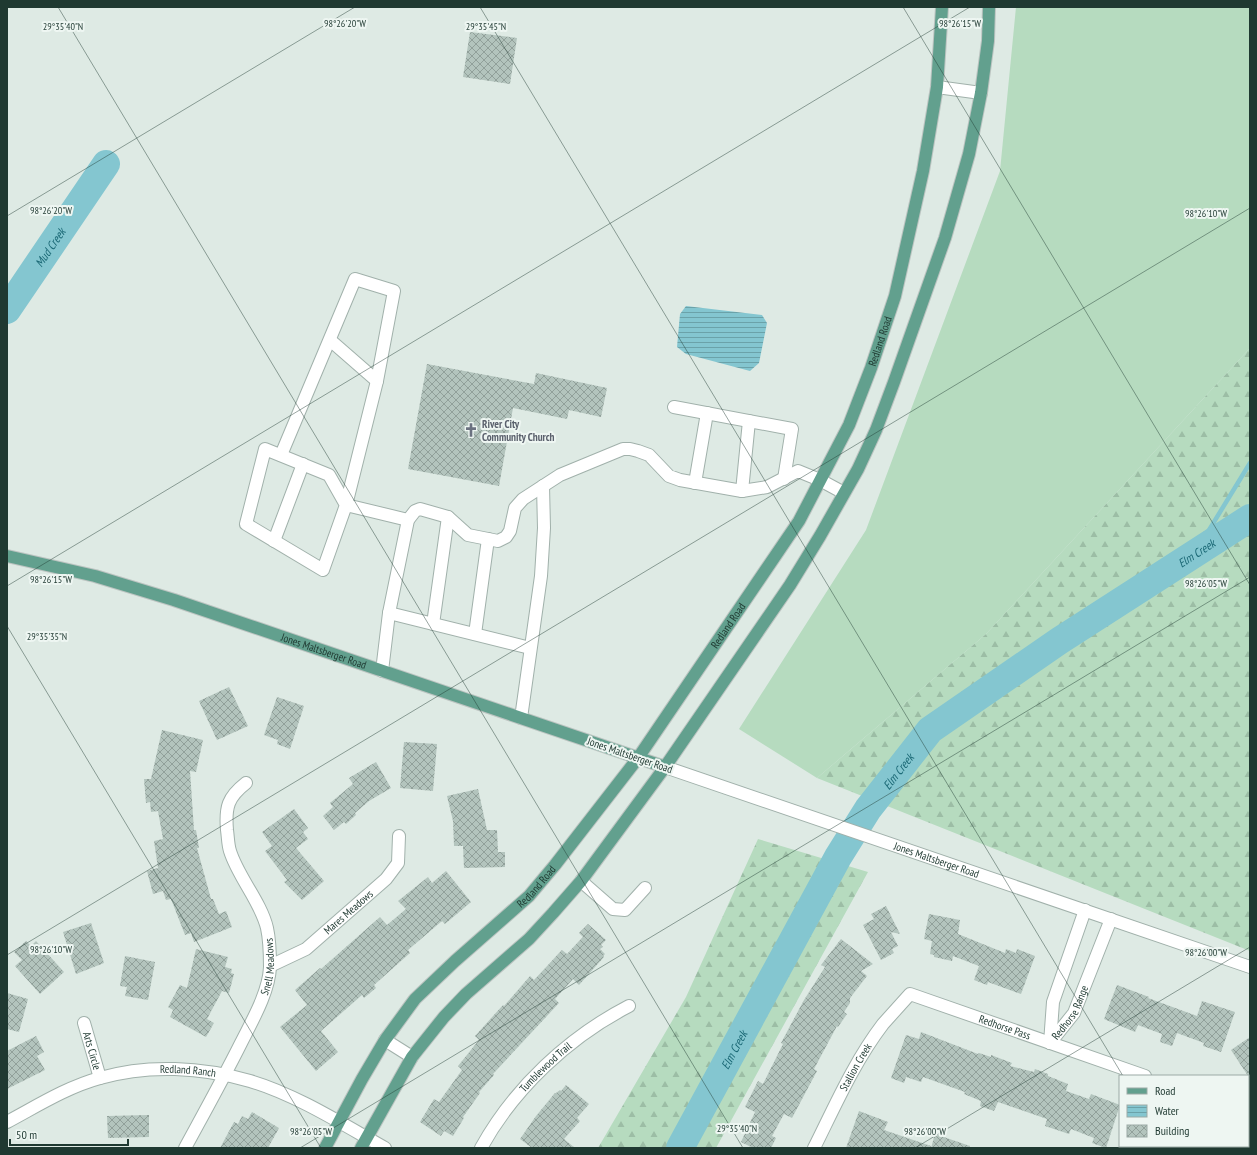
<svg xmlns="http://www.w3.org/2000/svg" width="1257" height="1155" font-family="'PT Sans Narrow',sans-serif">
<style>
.grass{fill:#b6dbbf}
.forest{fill:url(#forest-firs)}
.water{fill:url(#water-rules)}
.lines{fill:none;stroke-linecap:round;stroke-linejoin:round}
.stream{stroke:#84c6d0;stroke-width:4.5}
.river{stroke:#84c6d0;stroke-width:28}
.building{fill:url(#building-cross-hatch)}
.minor-casing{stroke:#a1b1ab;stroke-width:14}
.major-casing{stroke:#bcc4c1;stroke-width:14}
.minor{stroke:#fff;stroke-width:12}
.major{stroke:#62a08e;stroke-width:12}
.ticks{fill:none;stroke:#1f3931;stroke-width:1;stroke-opacity:0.45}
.labels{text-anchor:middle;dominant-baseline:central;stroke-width:4;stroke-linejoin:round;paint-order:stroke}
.street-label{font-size:11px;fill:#1f3931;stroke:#eef6f2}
.worship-label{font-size:11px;font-weight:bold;fill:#5b616d;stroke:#eef6f2;text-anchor:start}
.water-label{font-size:12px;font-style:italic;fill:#1a6875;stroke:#eef6f2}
.ticks-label{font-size:10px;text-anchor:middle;fill:#1f3931;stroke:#eef6f2;stroke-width:4;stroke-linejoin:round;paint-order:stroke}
</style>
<defs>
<pattern id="forest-firs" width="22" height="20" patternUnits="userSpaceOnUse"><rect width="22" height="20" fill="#b6dbbf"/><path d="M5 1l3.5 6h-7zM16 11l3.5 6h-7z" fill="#9cbda5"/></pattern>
<pattern id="water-rules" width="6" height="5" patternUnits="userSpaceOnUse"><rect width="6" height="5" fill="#84c6d0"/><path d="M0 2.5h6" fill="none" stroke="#6ba2a9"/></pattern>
<pattern id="building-cross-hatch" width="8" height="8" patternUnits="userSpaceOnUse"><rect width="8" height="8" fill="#b3c4bd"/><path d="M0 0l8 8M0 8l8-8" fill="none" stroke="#91a09a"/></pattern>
</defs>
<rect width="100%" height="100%" fill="#deeae4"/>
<!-- grass -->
<polygon class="grass" points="1016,7 1250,7 1250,348 986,634 817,778 739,729 866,530 1000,171"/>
<!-- forest -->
<g class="forest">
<polygon points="1250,348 1250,951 817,778 986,634"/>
<polygon points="758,839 868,872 716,1148 598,1148 686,997"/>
</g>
<!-- water -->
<polygon class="water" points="686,306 762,315 767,323 759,363 750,371 686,354 677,347 680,314"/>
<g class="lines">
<!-- stream -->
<polyline class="stream" points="1195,553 1250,463"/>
<!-- river -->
<g class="river">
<path id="s1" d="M7 310 106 164"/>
<path id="s2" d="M680 1148 838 857 868 809 930 730 1059 641 1250 518"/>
</g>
</g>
<!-- building -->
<g class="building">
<polygon points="470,32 517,38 510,84 463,77"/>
<polygon points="427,364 534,384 536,373 607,388 601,417 569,410 567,419 513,408 499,486 408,469"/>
<polygon points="229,687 248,726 217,740 199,701"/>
<polygon points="277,697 304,706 290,749 277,744 278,740 264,735"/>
<polygon points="162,730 203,740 196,772 190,771 194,830 196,830 199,848 197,848 211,899 213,899 219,914 226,911 232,927 194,942 191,933 185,935 171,899 166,900 163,891 153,894 147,871 158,868 154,841 163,839 158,811 151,812 150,802 146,803 144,779 151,779"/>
<polygon points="404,742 437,744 433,791 400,788"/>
<polygon points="376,762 391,788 369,801 355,813 356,815 346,824 344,822 334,830 323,816 333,807 330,803 353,784 349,778"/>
<polygon points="478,789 487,830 497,830 498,852 505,852 505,867 464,868 463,846 454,846 453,821 447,796"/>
<polygon points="294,809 308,828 303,832 308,839 296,848 324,881 302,900 284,882 287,880 265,851 272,846 262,832"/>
<polygon points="446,871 471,902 445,924 442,921 408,950 410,953 374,985 376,988 364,998 362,995 321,1031 338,1052 316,1071 280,1027 307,1005 295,990 320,968 321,969 380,917 387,925 406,909 398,901 428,877 432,883"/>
<polygon points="886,906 900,934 891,932 898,946 892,949 894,953 881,960 863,925 874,919 871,914"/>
<polygon points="929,914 960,920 958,934 1005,953 1006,949 1016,953 1017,949 1035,956 1021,994 988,982 987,985 974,980 979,966 953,956 952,961 934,957 934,955 930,954 932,941 924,939"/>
<polygon points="91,923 104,963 76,974 63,932"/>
<polygon points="588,924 606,940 601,945 603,947 600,949 605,954 603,956 604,957 579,985 573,979 555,999 559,1003 493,1074 494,1075 479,1092 480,1093 463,1117 464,1118 453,1136 444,1131 441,1136 420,1122 434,1099 439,1102 462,1070 458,1066 479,1040 475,1036 503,1005 504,1006 530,976 534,980 562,950 567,954 583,937 579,933"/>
<polygon points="841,939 873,964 861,971 867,976 850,998 850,1003 844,1012 847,1014 838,1027 837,1026 814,1069 817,1071 792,1118 784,1114 772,1136 776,1138 771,1148 753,1148 741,1142 755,1112 745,1107 758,1081 763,1084 783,1044 781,1043 804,1000 825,967 821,965"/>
<polygon points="26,941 31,946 36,941 64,972 40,994 15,966 22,960 14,952"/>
<polygon points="196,949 228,957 225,967 232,969 231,973 234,974 229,993 222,991 207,1019 214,1023 206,1037 170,1017 173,1010 168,1007 180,985 187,988"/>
<polygon points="125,956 155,962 148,1000 125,996 127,987 120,986"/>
<polygon points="1117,985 1149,997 1148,998 1197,1016 1202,1001 1235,1012 1221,1052 1203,1046 1204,1043 1177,1033 1172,1046 1160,1042 1162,1034 1138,1025 1135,1032 1104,1019"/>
<polygon points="7,993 28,999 19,1032 7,1029"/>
<polygon points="921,1032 978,1054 979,1053 991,1057 991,1055 1012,1063 1010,1066 1034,1072 1035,1069 1048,1074 1048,1076 1068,1084 1066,1091 1089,1099 1091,1094 1120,1105 1106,1148 1092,1143 1094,1138 1071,1129 1069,1134 1045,1126 1047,1119 998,1102 994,1111 980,1106 981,1101 964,1094 965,1092 923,1077 921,1082 906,1077 904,1083 891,1078 906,1035 919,1039"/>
<polygon points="36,1036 44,1052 37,1056 45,1070 7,1089 7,1051"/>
<polygon points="1250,1037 1250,1079 1231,1050"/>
<polygon points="566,1085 589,1104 577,1118 580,1121 564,1139 575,1148 532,1148 520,1139 536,1116 555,1093 556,1093 560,1090 561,1091"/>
<polygon points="859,1111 888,1122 884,1130 931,1146 930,1148 846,1148"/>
<polygon points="252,1112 279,1128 268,1148 220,1148 234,1122 238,1124 242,1116 248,1119"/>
<polygon points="149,1115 149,1137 108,1138 107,1116"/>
<polygon points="935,1134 970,1146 970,1148 931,1148"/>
</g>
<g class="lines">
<defs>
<g id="minor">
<polyline points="937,87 981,93"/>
<polyline points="330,340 377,381"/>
<polyline points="674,407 792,429 784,479"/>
<polyline points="281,455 355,279 394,291 377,381 346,505"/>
<polyline points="695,483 707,413"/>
<polyline points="742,491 749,421"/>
<polyline points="346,505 329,475 265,449 246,524 323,570 346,505 408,520"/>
<polyline points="274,541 303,464"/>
<polyline points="389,613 530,648"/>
<polyline points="433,624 448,517"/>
<polyline points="475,634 488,539"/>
<polyline points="382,671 389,613 408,520 415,511 420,509 448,517 468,535 498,541 506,537 510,531 515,508 523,499 560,475 623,449 630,449 638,451 649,455 669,476 680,480 742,491 767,487 798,471 820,480 844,493"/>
<polyline points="521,718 541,576 544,528 543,486"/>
<path id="s3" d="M665 767 1250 967"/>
<polyline points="581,881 613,909 625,910 645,888"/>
<path id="s4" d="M270 966 306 949 386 879 398 863 399 836"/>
<path id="s5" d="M84 1023 100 1078"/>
<polyline points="385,1040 412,1057"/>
<path id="s6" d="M1050 1043 1074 1013 1111 919"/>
<polyline points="1050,1043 1053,1002 1085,910"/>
<path id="s7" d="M7 1122C37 1106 67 1087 100 1078 148 1064 202 1067 250 1081 295 1094 344 1125 385 1148"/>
<path id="s8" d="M185 1148C204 1113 223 1079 241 1043 252 1021 269 992 270 967 270 957 269 937 267 928 261 902 238 877 230 851 228 845 228 837 227 830 225 807 228 797 246 783"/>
<path id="s9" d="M481 1148C514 1088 569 1037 629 1006"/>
<path id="s10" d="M814 1148C835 1106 854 1062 883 1024 892 1014 901 1004 910 994L1145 1076"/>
<polyline points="1153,1148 1155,1146"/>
</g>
<g id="major">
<path id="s11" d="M7 556 95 576 174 600 665 767"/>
<path id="s12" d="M325 1148 362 1079 385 1040 415 999 455 961 529 896 555 865 638 758 799 521 849 425 871 368 895 296 923 171 937 87 942 7"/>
<polyline points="361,1148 412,1057 444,1017 466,994 529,939 553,913 581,881 665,767 790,585 820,536 858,469 876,430 894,382 945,238 969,154 981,93 988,41 989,7"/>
</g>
</defs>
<!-- minor casing -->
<use href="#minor" class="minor-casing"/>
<!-- major casing -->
<use href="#major" class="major-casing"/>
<!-- minor -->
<use href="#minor" class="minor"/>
<!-- major -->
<use href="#major" class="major"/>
</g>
<!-- ticks -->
<path class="ticks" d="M58 7 743 1148M480 7 1123 1076M903 7 1250 585M7 216 355 7M7 586 970 7M7 626 321 1148M7 955 1250 208M1165 1146 1166 1148M300 1148 1250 577M915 1148 1250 947"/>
<!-- icons -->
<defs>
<symbol id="church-bare" viewBox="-9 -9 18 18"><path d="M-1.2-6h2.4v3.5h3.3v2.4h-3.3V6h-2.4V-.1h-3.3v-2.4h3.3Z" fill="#6b7280" stroke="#eef6f2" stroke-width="2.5" paint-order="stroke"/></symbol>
</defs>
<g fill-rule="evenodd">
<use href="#church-bare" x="461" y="420" width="20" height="20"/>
</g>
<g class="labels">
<!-- street labels -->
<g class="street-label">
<text stroke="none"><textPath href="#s12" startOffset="988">Redland Road</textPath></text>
<text stroke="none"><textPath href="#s12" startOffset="664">Redland Road</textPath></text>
<text stroke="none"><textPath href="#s11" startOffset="331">Jones Maltsberger Road</textPath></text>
<text transform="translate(630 755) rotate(19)">Jones Maltsberger Road</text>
<text stroke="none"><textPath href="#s3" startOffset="287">Jones Maltsberger Road</textPath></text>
<text stroke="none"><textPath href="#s12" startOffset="340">Redland Road</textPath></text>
<text stroke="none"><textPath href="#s4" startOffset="96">Mares Meadows</textPath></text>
<text stroke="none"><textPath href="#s8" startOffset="201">Snell Meadows</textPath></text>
<text stroke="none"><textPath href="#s6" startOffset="37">Redhorse Range</textPath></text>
<text stroke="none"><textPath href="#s10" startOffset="283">Redhorse Pass</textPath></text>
<text stroke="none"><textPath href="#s5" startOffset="29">Arts Circle</textPath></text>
<text stroke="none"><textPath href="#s9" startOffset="104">Tumblewood Trail</textPath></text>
<text stroke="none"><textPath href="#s10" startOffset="91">Stallion Creek</textPath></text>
<text stroke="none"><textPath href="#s7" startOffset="192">Redland Ranch</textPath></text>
</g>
<!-- worship labels -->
<g class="worship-label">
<text x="482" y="424">River City<tspan x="482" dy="13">Community Church</tspan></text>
</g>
<!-- water labels -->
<g class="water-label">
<text stroke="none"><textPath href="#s1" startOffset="76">Mud Creek</textPath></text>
<text stroke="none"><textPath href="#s2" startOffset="808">Elm Creek</textPath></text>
<text stroke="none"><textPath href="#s2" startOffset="436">Elm Creek</textPath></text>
<text stroke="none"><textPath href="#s2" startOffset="112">Elm Creek</textPath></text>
</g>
</g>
<g class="ticks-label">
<text x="345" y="27">98°26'20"W</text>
<text x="960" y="27">98°26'15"W</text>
<text x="63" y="30">29°35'40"N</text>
<text x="486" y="30">29°35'45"N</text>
<text x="51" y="214">98°26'20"W</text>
<text x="1206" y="217">98°26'10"W</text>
<text x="51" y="583">98°26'15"W</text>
<text x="1206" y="587">98°26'05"W</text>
<text x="47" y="640">29°35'35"N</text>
<text x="51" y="953">98°26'10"W</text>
<text x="1206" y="956">98°26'00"W</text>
<text x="737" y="1132">29°35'40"N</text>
<text x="311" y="1135">98°26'05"W</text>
<text x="925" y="1135">98°26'00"W</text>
</g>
<!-- border -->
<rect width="1257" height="1155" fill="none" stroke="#1f3931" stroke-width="16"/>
<!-- legend -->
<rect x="1119" y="1075" width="130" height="72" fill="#eef6f2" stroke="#9baaa5"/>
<rect x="1127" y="1088" width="20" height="6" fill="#62a08e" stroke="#9baaa5"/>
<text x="1155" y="1095" font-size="12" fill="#1f3931">Road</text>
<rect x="1127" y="1105" width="20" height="12" fill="url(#water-rules)" stroke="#9baaa5"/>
<text x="1155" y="1115" font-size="12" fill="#1f3931">Water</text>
<rect x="1127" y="1125" width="20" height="12" fill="url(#building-cross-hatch)" stroke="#9baaa5"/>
<text x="1155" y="1135" font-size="12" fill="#1f3931">Building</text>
<!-- scale -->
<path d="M10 1139v6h118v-6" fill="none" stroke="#1f3931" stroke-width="2"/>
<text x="16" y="1139" font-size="12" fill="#1f3931" stroke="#eef6f2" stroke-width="3" paint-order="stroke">50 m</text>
</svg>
